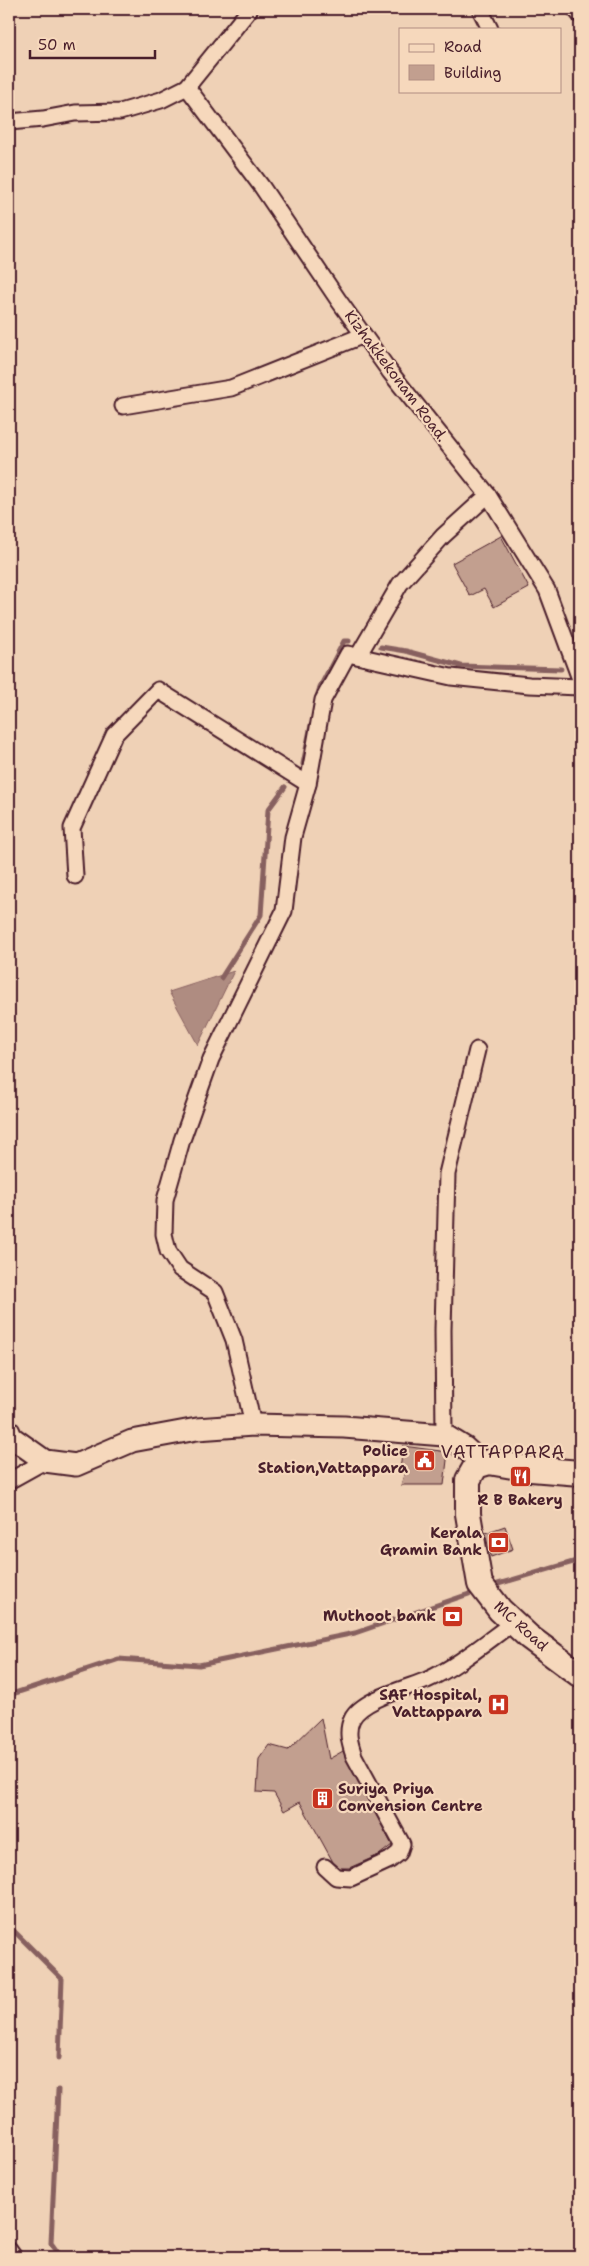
<svg xmlns="http://www.w3.org/2000/svg" width="589" height="2266" font-family="'Shantell Sans',sans-serif">
<style>
.water{fill:#af8c81;stroke:#87605f}
.lines{fill:none;stroke-linecap:round;stroke-linejoin:round}
.stream{stroke:#87605f;stroke-width:5}
.building{fill:#c29f8f;stroke:#4a1f2b}
.minor-casing{stroke:#4a1f2b;stroke-width:19}
.secondary-casing{stroke:#4a1f2b;stroke-width:25}
.primary-casing{stroke:#4a1f2b;stroke-width:28}
.minor{stroke:#f6d8bc;stroke-width:15}
.secondary{stroke:#f6d8bc;stroke-width:21}
.primary{stroke:#f6d8bc;stroke-width:24}
.labels{text-anchor:middle;dominant-baseline:central;stroke-width:4.5;stroke-linejoin:round;paint-order:stroke}
.street-label{font-size:15px;fill:#4a1f2b;stroke:#f6d8bc}
.poi-label{font-size:15px;font-weight:bold;fill:#4a1f2b;stroke:#f6d8bc;text-anchor:end}
.quarter-label{font-size:18px;letter-spacing:1px;fill:#4a1f2b;stroke:#f6d8bc}
</style>
<rect width="100%" height="100%" fill="#efd1b6"/>
<filter id="ink" filterUnits="userSpaceOnUse"><feTurbulence type="fractalNoise" baseFrequency=".02" numOctaves="2"/><feDisplacementMap in="SourceGraphic" scale="10" xChannelSelector="R" yChannelSelector="G"/><feConvolveMatrix kernelMatrix="1 2 1 2 8 2 1 2 1" color-interpolation-filters="sRGB"/></filter>
<g filter="url(#ink)">
<!-- water -->
<polygon class="water" points="234,971 198,1045 169,992"/>
<g class="lines">
<!-- stream -->
<g class="stream">
<polyline points="381,647 406,651 461,666 561,669"/>
<polyline points="317,697 320,687 344,641 349,641"/>
<polyline points="303,764 311,725"/>
<polyline points="221,978 261,915 268,810 285,787"/>
<polyline points="498,1584 580,1560"/>
<polyline points="9,1695 119,1659 199,1665 355,1633 469,1594"/>
<polyline points="9,1926 62,1979 59,2058"/>
<polyline points="58,2090 51,2243 61,2257"/>
</g>
</g>
<!-- building -->
<g class="building">
<polygon points="501,536 529,588 494,607 484,589 470,596 452,563"/>
<polygon points="403,1446 448,1452 444,1485 401,1485 406,1468 400,1470"/>
<polygon points="505,1526 513,1549 491,1557 485,1533"/>
<polygon points="321,1718 329,1759 343,1751 392,1845 379,1855 349,1868 340,1868 333,1862 300,1802 284,1811 274,1793 257,1792 259,1759 269,1745 288,1750"/>
</g>
<g class="lines">
<defs>
<g id="minor">
<polyline points="480,9 490,29"/>
<polyline points="575,9 580,15"/>
<polyline points="187,87 262,187 339,301 390,372 488,495 547,590 580,679"/>
<polyline points="9,122 43,119 75,113 120,112 161,100 187,87 250,9"/>
<polyline points="123,406 231,388 364,335"/>
<polyline points="358,656 400,584 443,536 488,495"/>
<polyline points="75,876 72,828 114,735 158,690 308,784"/>
<polyline points="253,1425 234,1340 215,1292 180,1269 168,1251 164,1234 165,1200 182,1140 211,1059 284,911 293,837 308,784 323,700 348,654 451,677 529,685 580,687"/>
<polyline points="444,1435 443,1330 447,1174 477,1050"/>
<polyline points="9,1481 45,1461"/>
<path d="M325 1867 336 1877 351 1878 390 1860 399 1853 402 1844 354 1756C350 1744 346 1731 352 1719 362 1699 408 1688 427 1680 458 1666 486 1642 514 1622"/>
<polyline points="9,2250 14,2257"/>
</g>
<polyline id="secondary" points="9,1432 11,1437 45,1461 76,1465 132,1441 197,1429 253,1425 344,1427 444,1435 465,1448 483,1464"/>
<polyline id="primary" points="580,1473 531,1469 489,1462 476,1466 468,1480 468,1514 480,1584 500,1610 529,1637 580,1675"/>
</defs>
<!-- minor casing -->
<use href="#minor" class="minor-casing"/>
<!-- secondary casing -->
<use href="#secondary" class="secondary-casing"/>
<!-- primary casing -->
<use href="#primary" class="primary-casing"/>
<!-- minor -->
<use href="#minor" class="minor"/>
<!-- secondary -->
<use href="#secondary" class="secondary"/>
<!-- primary -->
<use href="#primary" class="primary"/>
</g>
</g>
<!-- icons -->
<defs>
<symbol id="civic-square" viewBox="-11 -11 22 22"><rect x="-9" y="-9" width="18" height="18" rx="4" fill="#c8321e" stroke="#f6d8bc"/><path d="M-.6-6.5H3V-4.5H.6V-3L4-1V1h2V6H-6V1h2V-1L-.6-3ZM-1.2 2.5V6h2.4V2.5Z" fill="#fff"/></symbol>
<symbol id="restaurant-square" viewBox="-11 -11 22 22"><rect x="-9" y="-9" width="18" height="18" rx="4" fill="#c8321e" stroke="#f6d8bc"/><path d="M-5-6h1v4h1v-4h1v4h1v-4h1v5L-1.5 .5V6h-2V.5L-5-1ZM5-6V6H3V1.5H1.5Q1.5-4 5-6Z" fill="#fff"/></symbol>
<symbol id="bank-square" viewBox="-11 -11 22 22"><rect x="-9" y="-9" width="18" height="18" rx="4" fill="#c8321e" stroke="#f6d8bc"/><path d="M-6-4H6V4H-6ZM0-2.3a2.3 2.3 0 1 0 0 4.6a2.3 2.3 0 1 0 0-4.6Z" fill="#fff"/></symbol>
<symbol id="hospital-square" viewBox="-11 -11 22 22"><rect x="-9" y="-9" width="18" height="18" rx="4" fill="#c8321e" stroke="#f6d8bc"/><path d="M-5-5h3v3.5h4V-5h3V5h-3V1.5h-4V5h-3Z" fill="#fff"/></symbol>
<symbol id="building-square" viewBox="-11 -11 22 22"><rect x="-9" y="-9" width="18" height="18" rx="4" fill="#c8321e" stroke="#f6d8bc"/><path d="M-4-6H4V6H1V3H-1V6H-4ZM-2.5-4.3h1.7v1.8h-1.7ZM.8-4.3h1.7v1.8H.8ZM-2.5-1h1.7V.8h-1.7ZM.8-1h1.7V.8H.8Z" fill="#fff"/></symbol>
</defs>
<g fill-rule="evenodd">
<use href="#civic-square" x="412" y="1448" width="25" height="25"/>
<use href="#restaurant-square" x="508" y="1464" width="25" height="25"/>
<use href="#bank-square" x="486" y="1530" width="25" height="25"/>
<use href="#bank-square" x="440" y="1604" width="25" height="25"/>
<use href="#hospital-square" x="486" y="1692" width="25" height="25"/>
<use href="#building-square" x="310" y="1786" width="25" height="25"/>
</g>
<g class="labels">
<!-- street labels -->
<g class="street-label">
<text transform="translate(396 376) rotate(53)">Kizhakkekonam Road.</text>
<text transform="translate(521 1626) rotate(42)">MC Road</text>
</g>
<!-- poi labels -->
<g class="poi-label">
<text x="408" y="1451">Police<tspan x="408" dy="17">Station,Vattappara</tspan></text>
<text x="520" y="1500" text-anchor="middle">R B Bakery</text>
<text x="482" y="1533">Kerala<tspan x="482" dy="17">Gramin Bank</tspan></text>
<text x="436" y="1616">Muthoot bank</text>
<text x="482" y="1695">SAF Hospital,<tspan x="482" dy="17">Vattappara</tspan></text>
<text x="338" y="1789" text-anchor="start">Suriya Priya<tspan x="338" dy="17">Convension Centre</tspan></text>
</g>
<!-- quarter labels -->
<g class="quarter-label">
<text x="503" y="1452">VATTAPPARA</text>
</g>
</g>
<!-- margin -->
<rect width="589" height="2266" fill="none" stroke="#f6d8bc" stroke-width="30"/>
<rect x="15" y="15" width="559" height="2236" fill="none" stroke="#4a1f2b" stroke-width="2" filter="url(#ink)"/>
<!-- legend -->
<rect x="399" y="28" width="162" height="65" fill="#f6d8bc" stroke="#b18e82"/>
<rect x="409" y="44" width="25" height="8" fill="#f6d8bc" stroke="#b18e82"/>
<text x="444" y="52" font-size="15" fill="#4a1f2b">Road</text>
<rect x="409" y="65" width="25" height="15" fill="#c29f8f" stroke="#b18e82"/>
<text x="444" y="78" font-size="15" fill="#4a1f2b">Building</text>
<!-- scale -->
<path d="M30 50v8h125v-8" fill="none" stroke="#4a1f2b" stroke-width="2.5"/>
<text x="38" y="50" font-size="15" fill="#4a1f2b" stroke="#f6d8bc" stroke-width="4" paint-order="stroke">50 m</text>
</svg>
